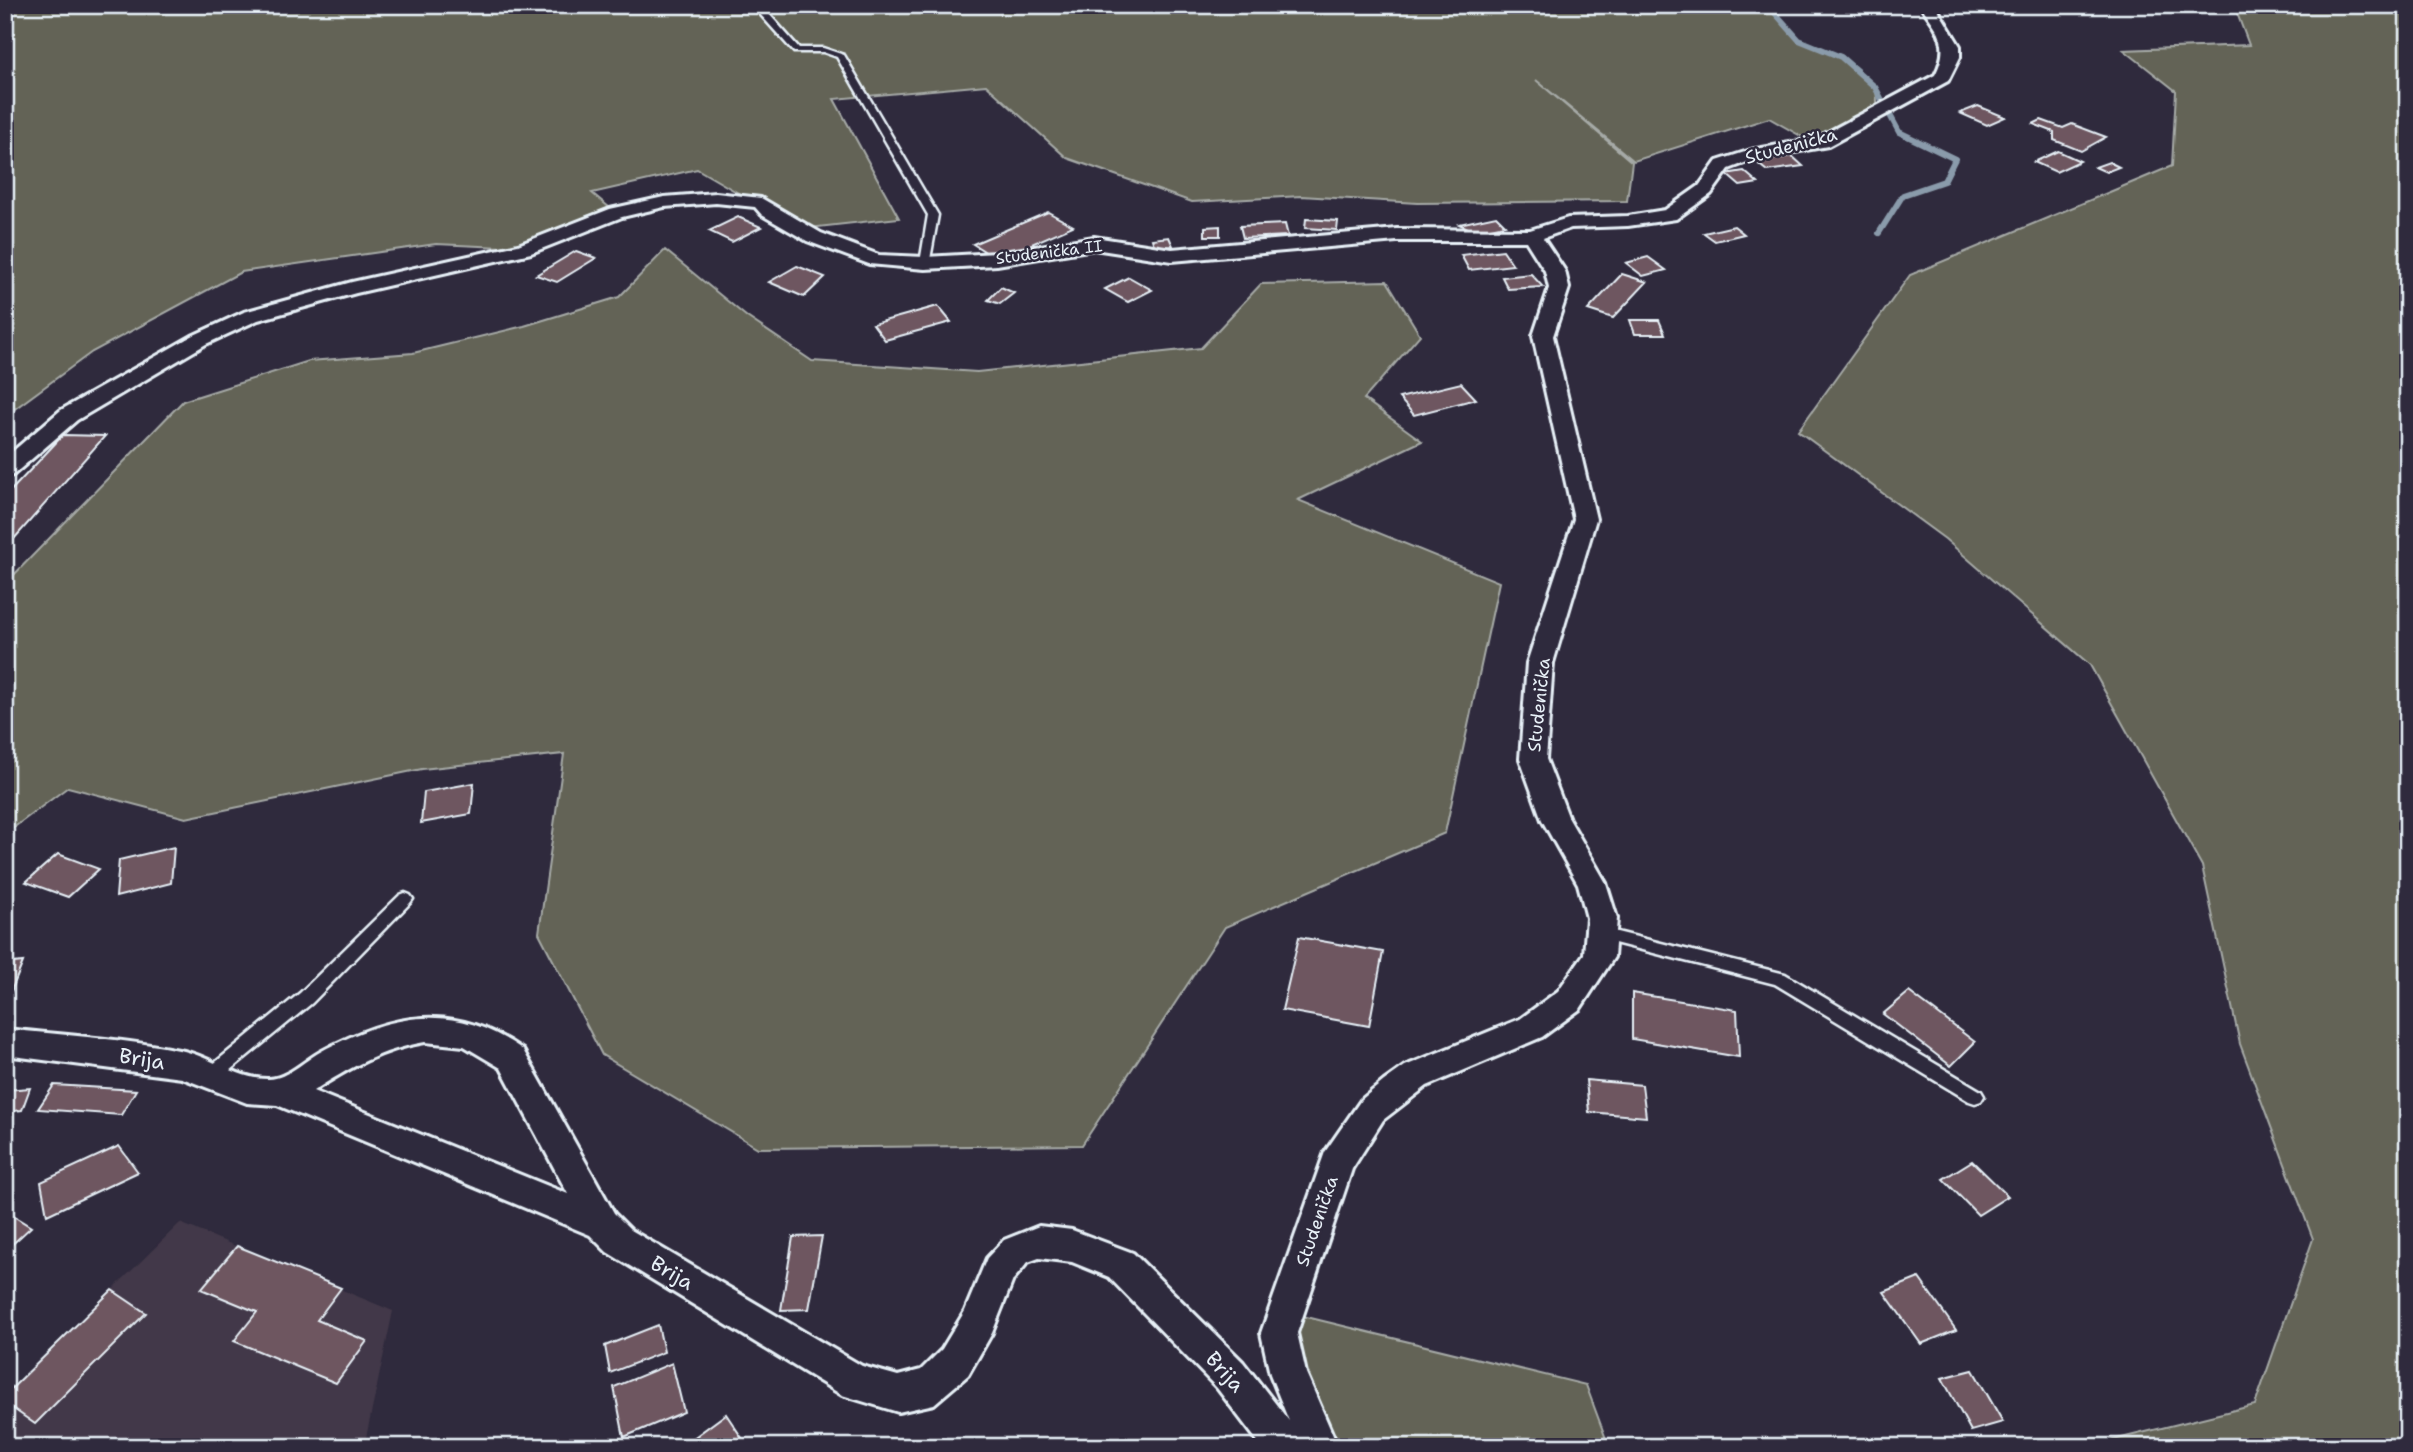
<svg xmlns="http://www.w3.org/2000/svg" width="2413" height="1452" font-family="'Shantell Sans',sans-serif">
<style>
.built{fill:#423848}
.green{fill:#646456;stroke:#a6aaa7;stroke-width:2}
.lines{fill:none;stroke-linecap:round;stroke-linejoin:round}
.stream{stroke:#8a9bab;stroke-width:6}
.building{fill:#6e5760;stroke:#e8f1f8;stroke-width:2}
.service-casing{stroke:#e8f1f8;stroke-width:5}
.minor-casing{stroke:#e8f1f8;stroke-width:6}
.service{fill:#2f2a3d;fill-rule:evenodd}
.minor{fill:#2f2a3d;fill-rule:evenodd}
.labels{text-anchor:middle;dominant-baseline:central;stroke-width:5;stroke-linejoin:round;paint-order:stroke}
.far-street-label{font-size:16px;fill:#e8f1f8;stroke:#2f2a3d}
.street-label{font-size:18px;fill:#e8f1f8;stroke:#2f2a3d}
.near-street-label{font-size:21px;fill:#e8f1f8;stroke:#2f2a3d}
</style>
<rect width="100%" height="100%" fill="#2f2a3d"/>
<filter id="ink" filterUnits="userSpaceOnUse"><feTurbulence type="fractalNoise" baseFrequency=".0143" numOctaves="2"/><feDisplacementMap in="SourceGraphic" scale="14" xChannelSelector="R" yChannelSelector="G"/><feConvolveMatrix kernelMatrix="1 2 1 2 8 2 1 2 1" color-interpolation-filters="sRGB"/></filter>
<g filter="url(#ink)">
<!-- built -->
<polygon class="built" points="180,1223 393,1311 364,1447 5,1447 5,1395"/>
<!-- green -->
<g class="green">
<polygon points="5,5 1768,5 1799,40 1841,57 1876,87 1878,115 1813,143 1769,118 1634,161 1536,80 1632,162 1627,201 1417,203 1301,196 1192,202 1067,158 986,85 834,99 899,218 800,229 697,169 592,193 616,213 526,248 436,244 241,272 92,352 5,416"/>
<polygon points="2234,5 2408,5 2408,1447 2085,1447 2255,1405 2313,1239 2240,1044 2202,866 2090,665 1945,539 1798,431 1910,275 2172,166 2176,91 2124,50 2249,45"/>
<polygon points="665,250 747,317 812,361 977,372 1201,348 1261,284 1387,281 1420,335 1364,399 1422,441 1298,500 1499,582 1445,833 1225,927 1082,1145 758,1148 602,1055 539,933 564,754 422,769 186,818 68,787 5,834 5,584 183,401 309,361 413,353 524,326 619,297"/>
<polygon points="1286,1312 1586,1385 1609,1447 1328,1447"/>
</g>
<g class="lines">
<!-- stream -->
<polyline class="stream" points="1768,5 1799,40 1841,57 1875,87 1899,132 1955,159 1944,181 1903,195 1879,233"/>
</g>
<!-- building -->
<g class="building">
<polygon points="1978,106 2005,117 1987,125 1960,113"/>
<polygon points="2041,120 2063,128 2072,124 2106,137 2081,151 2054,140 2054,132 2033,124"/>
<polygon points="2058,151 2080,161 2056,172 2034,162"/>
<polygon points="1792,156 1803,166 1767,171 1756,162"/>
<polygon points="2109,162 2119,167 2106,172 2095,167"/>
<polygon points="1744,171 1758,183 1740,186 1726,174"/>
<polygon points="1048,212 1073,226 997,259 973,244"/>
<polygon points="1496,216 1505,225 1475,231 1459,224"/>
<polygon points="738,217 761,227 732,242 709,231"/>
<polygon points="1306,219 1338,221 1337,230 1305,228"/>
<polygon points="1285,224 1288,236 1243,238 1240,226"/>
<polygon points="1220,226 1220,236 1205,236 1205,227"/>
<polygon points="1734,226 1744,234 1715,241 1704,233"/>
<polygon points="1169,237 1173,246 1155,248 1152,239"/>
<polygon points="1503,250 1513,265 1469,270 1461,255"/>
<polygon points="576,251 596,258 557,282 536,275"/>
<polygon points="1648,257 1666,270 1643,276 1626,263"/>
<polygon points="797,266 825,277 804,297 769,282"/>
<polygon points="1531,274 1543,287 1508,289 1502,277"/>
<polygon points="1622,274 1647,282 1613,318 1588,310"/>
<polygon points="1129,277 1152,290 1128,302 1105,289"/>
<polygon points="1001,287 1014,293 1000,304 988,300"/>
<polygon points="938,306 951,322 885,340 873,324"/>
<polygon points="1630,320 1659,320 1665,334 1635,334"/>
<polygon points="1461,383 1476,399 1414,415 1399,398"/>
<polygon points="63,435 105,436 5,549 5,497"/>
<polygon points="474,783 471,814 421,823 424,792"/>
<polygon points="174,847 171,883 116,897 119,860"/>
<polygon points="58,854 99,869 68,897 26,882"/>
<polygon points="1299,937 1383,952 1369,1026 1282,1010"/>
<polygon points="23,962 10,994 5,994 5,964"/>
<polygon points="1909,992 1975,1042 1951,1066 1883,1014"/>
<polygon points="1632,993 1737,1010 1739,1057 1632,1039"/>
<polygon points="1586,1080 1642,1085 1646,1117 1589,1112"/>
<polygon points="54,1085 136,1090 121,1115 38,1109"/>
<polygon points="30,1088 22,1110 5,1112 5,1090"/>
<polygon points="119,1146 138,1172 47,1215 41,1182"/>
<polygon points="1972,1161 2008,1196 1978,1215 1943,1179"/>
<polygon points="7,1212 31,1227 5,1251 5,1213"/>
<polygon points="822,1236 809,1309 781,1310 793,1237"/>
<polygon points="237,1246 341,1288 317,1320 367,1341 336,1383 234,1341 257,1312 201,1289"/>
<polygon points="1919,1278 1956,1330 1921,1344 1884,1292"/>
<polygon points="112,1290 146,1313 35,1424 5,1403 5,1395"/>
<polygon points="658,1325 664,1352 610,1373 605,1346"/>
<polygon points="672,1363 684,1412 624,1437 614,1387"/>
<polygon points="1973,1370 2003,1422 1971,1431 1942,1378"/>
<polygon points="726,1414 748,1447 697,1447 692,1439"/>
</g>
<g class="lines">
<defs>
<g id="service">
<polygon points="752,5 761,5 799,48 823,48 844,55 938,215 929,265 920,263 928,215 837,57 823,52 794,52"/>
<polygon points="405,893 410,895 413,899 410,903 312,1003 218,1080 212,1082 206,1080 204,1075 206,1070 300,993 400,895"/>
<polygon points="1601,928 1785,974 1981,1091 1984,1096 1981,1101 1975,1103 1969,1101 1775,984 1595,938 1593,934 1595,930"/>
</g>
<path id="minor" d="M1920 5H1935L1960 46V57L1948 81 1828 146 1755 159 1729 169 1711 194 1676 219 1628 226 1571 228 1543 238 1565 271 1569 288 1553 336 1596 519 1553 663 1546 759 1569 819 1606 883 1617 918 1614 957 1580 1009 1542 1037 1427 1086 1383 1120 1352 1169 1297 1333 1306 1373 1338 1447H1262L1217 1388 1109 1277 1072 1262 1039 1258 1028 1262 1013 1280 992 1333 968 1375 934 1404 898 1412 842 1395 607 1252 590 1235 277 1105 247 1103 182 1078 5 1055V1029C64 1035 126 1039 184 1051 213 1058 239 1080 269 1079 288 1078 304 1061 320 1052 392 1013 454 1001 523 1050L614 1213 631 1230 862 1366 898 1376 921 1370 942 1349 965 1311 987 1258 1004 1240 1039 1226 1072 1230 1133 1253 1243 1362 1289 1421 1270 1374 1261 1333 1325 1152 1361 1100 1384 1081 1405 1066 1520 1019 1558 991 1584 954 1587 918 1578 884 1542 820 1520 759 1527 663 1574 519 1533 336 1549 288 1545 271 1526 241H1397L1172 261 1094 249 997 265 925 269 869 264 807 241 762 215 755 207 716 203 664 207 622 217 531 253 356 293 258 320 206 344 77 420 13 475 5 477V458L61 410 192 336 244 312 352 282 518 245 610 209 664 197 716 193 761 198 821 233 879 255 925 257 997 253 1094 237 1172 249 1397 229 1530 230 1568 218 1628 216 1665 210 1699 186 1717 161 1751 150 1817 138 1935 75C1951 44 1939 31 1920 5ZM425 1042 464 1046 501 1068 568 1194 313 1091C349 1068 382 1049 425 1042Z"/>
</defs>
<!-- service casing -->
<use href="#service" class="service-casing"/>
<!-- minor casing -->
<use href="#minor" class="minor-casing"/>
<!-- service -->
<use href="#service" class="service"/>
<!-- minor -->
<use href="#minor" class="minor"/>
</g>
</g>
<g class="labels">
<!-- far-street labels -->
<g class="far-street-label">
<text transform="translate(1049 252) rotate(-7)">Studenička II</text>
</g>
<!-- street labels -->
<g class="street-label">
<text transform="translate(1791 146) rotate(-15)">Studenička</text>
<text transform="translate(1539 705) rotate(-84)">Studenička</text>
<text transform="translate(1317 1221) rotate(-71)">Studenička</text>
</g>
<!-- near-street labels -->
<g class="near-street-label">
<text transform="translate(142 1059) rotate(9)">Brija</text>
<text transform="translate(672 1273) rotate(31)">Brija</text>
<text transform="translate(1225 1372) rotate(48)">Brija</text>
</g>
</g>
<!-- margin -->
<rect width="2413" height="1452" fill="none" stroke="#2f2a3d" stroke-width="28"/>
<rect x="14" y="14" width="2385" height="1424" fill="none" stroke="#e8f1f8" stroke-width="2.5" filter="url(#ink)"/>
</svg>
